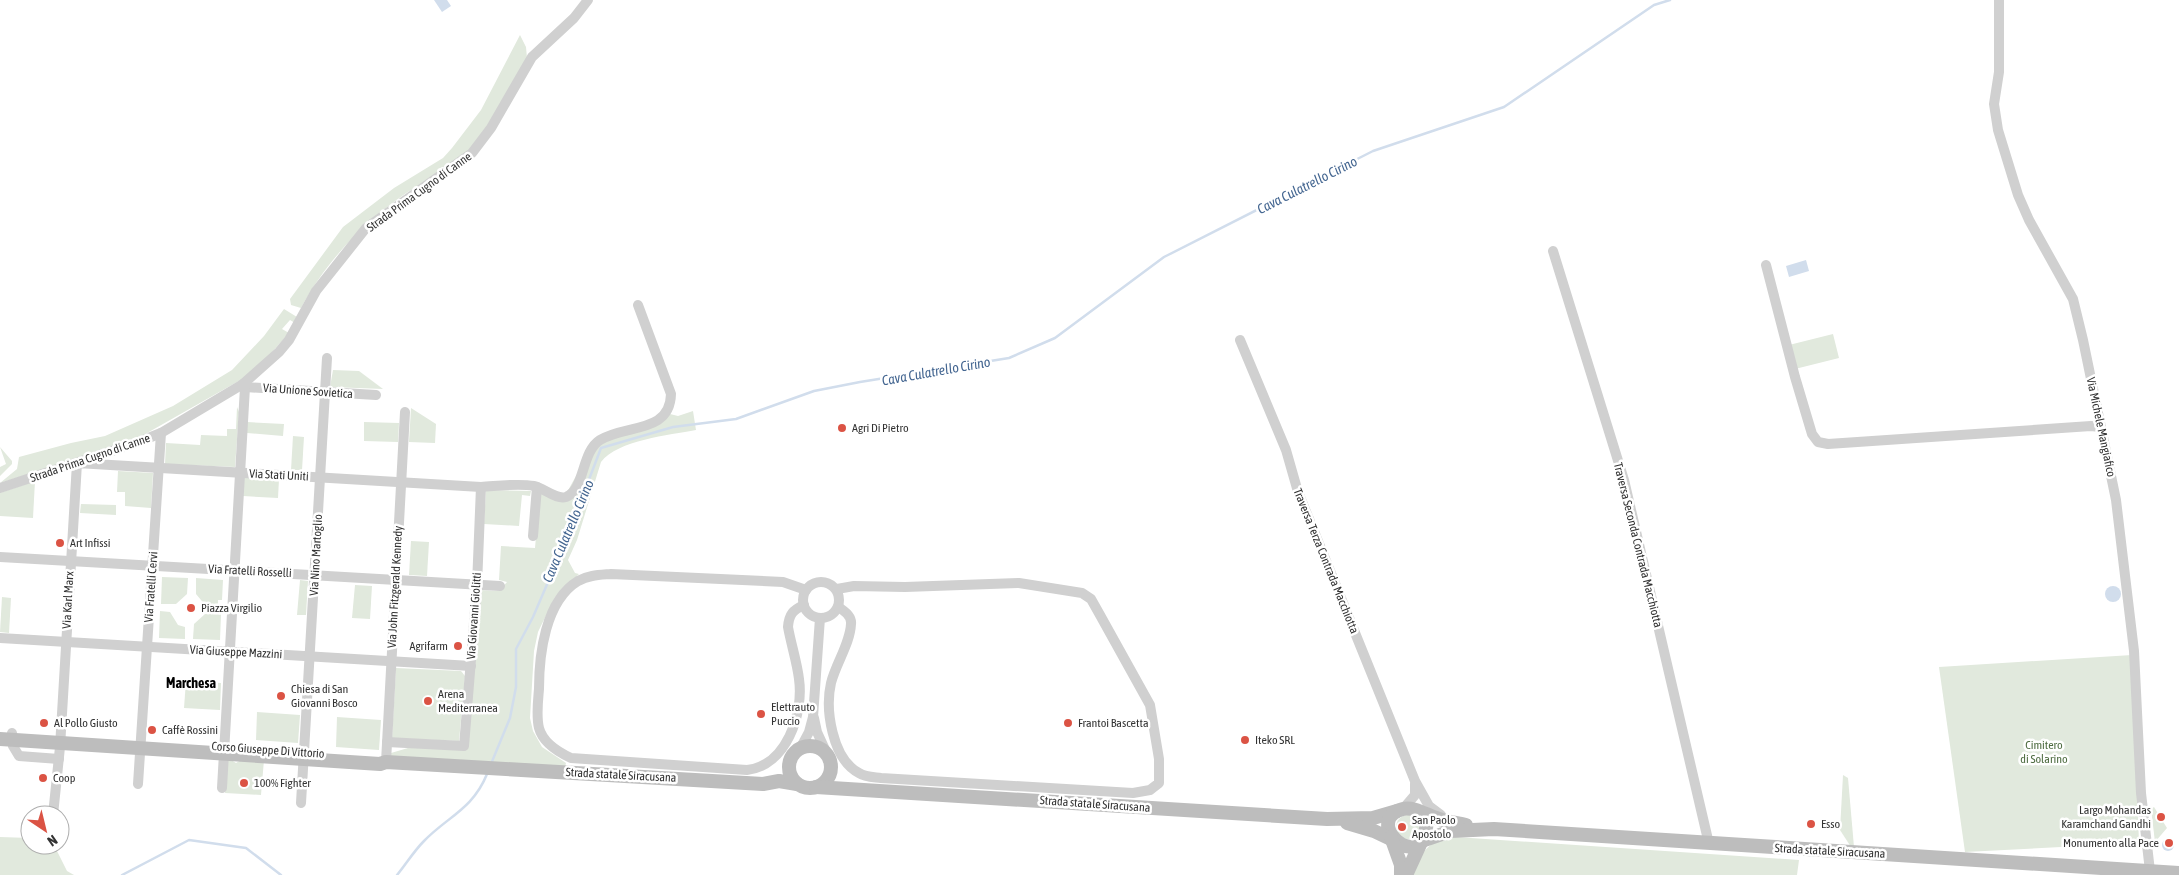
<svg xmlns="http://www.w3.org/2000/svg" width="2179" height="875" font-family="'Asap Condensed',sans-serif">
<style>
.green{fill:#e1e9dd}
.water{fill:#d1ddec}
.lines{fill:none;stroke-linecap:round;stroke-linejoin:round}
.stream{stroke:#d1ddec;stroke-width:2.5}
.minor{stroke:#d0d0d0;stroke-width:10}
.secondary{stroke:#bdbdbd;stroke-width:14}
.poi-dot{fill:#db5344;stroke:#fff;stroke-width:2}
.labels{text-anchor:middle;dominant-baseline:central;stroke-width:5;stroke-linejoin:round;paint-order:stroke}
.street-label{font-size:12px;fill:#333;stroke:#fff}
.poi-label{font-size:12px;fill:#333;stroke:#fff;text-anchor:start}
.park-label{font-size:12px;fill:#4f6d42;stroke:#fff}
.water-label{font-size:14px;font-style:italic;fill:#446691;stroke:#fff}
.neighbourhood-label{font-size:14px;font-weight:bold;fill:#000;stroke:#fff}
</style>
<rect width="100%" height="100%" fill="#fff"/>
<!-- green -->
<g class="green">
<path d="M520 35 526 47 527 58C513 82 494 122 476 143 456 166 427 179 402 196 361 225 325 263 301 308L291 305 290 299 343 227 394 188 443 158 452 148 481 110Z"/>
<polygon points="284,309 297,317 295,323 290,320 282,329 289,333 265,360 244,378 133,441 0,483 17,469 19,457 71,443 105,436 173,406 232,370 264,336"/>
<polygon points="1833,334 1839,358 1795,369 1789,345"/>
<polygon points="333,370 359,371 383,389 330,387"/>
<polygon points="237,407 239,412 235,467 165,464 166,443 200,445 201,435 227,436 227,429 236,429"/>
<polygon points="411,408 436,424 435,443 409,442"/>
<path d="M693 411 696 430C669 435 618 440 601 462L577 540 568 560 575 573 579 574 555 597 538 632 534 651 530 718 533 731 542 747 566 763 565 767 391 758V753L408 748H467L480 590 499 591 507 582 499 580 501 546 535 548 540 492 562 501C572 485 588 449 605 441 626 430 653 431 670 414L678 416Z"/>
<polygon points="247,422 284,424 283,436 247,433"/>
<polygon points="364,422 399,423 398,442 364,441"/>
<polygon points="293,436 304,437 302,470 291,470"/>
<polygon points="0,447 12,461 12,464 0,476 0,467 6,464"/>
<polygon points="118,471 153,473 151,508 125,506 125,492 117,492"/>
<polygon points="244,477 279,479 278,498 243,496"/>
<polygon points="35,481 33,518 0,516 0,493"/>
<polygon points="486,490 531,491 530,496 522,495 519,526 484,524"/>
<polygon points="81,504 116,505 116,515 80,513"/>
<polygon points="411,541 429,542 427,576 409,575"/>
<polygon points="162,577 188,578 187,594 176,604 161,604"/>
<polygon points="196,578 223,580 222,600 218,600 218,606 206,606 196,594"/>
<polygon points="300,580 308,581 306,615 297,615"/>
<polygon points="355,585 372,586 370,619 352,618"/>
<polygon points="2,597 11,598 9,633 0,632"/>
<polygon points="160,611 170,612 178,625 185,627 185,639 159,638"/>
<polygon points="205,614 221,614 220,640 193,639 194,624"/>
<polygon points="2132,655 2139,843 1965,852 1939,667"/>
<polygon points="396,668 461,671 465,676 459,741 392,738"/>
<polygon points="186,681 221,683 220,710 184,708"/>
<polygon points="257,712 300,715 298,743 256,740"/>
<polygon points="337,717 381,720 379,750 336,747"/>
<polygon points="228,758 236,763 243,759 264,760 261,795 225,793"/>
<polygon points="1843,775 1848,778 1854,847 1851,847 1840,830"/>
<polygon points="2154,807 2167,828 2155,842 2151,809"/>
<circle cx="1408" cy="827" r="12"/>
<polygon points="0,837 30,838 30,845 54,845 67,871 74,875 0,875"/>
<path d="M1456 837 1799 860 1797 875H1411C1424 850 1426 841 1456 837Z"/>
</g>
<!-- water -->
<g class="water">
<polygon points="434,0 447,0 451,6 442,12"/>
<polygon points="1806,260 1809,271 1789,277 1786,266"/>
<circle cx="2113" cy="594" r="8"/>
<circle cx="2168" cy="845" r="6"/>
</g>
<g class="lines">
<!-- stream -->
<g class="stream">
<polyline points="491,764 510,718 516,687 516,649 533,617 564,545 601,448 673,427 736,419 814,391 860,382 1009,358 1055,338 1164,257 1373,151 1504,107 1654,5 1670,0"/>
<polyline points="122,875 189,840 246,848 281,875"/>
<path d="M397 875C406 864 414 851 424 841 447 817 473 809 487 774"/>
</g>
<!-- minor -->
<g class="minor">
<polyline points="1999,0 1999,72 1994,104 1998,130 2018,195 2029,220 2073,299 2083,340 2116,500 2134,651 2141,793 2150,871"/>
<polyline points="1553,251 1624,480 1709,844"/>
<polyline points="1766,265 1795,377 1812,434 1818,442 1828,444 2091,426 2100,427"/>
<polyline points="1240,340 1286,450 1298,492 1313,529 1415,781 1429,806 1441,815"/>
<polyline points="243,384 245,387 376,395"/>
<polyline points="0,488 136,443 161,433 243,384 279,352 289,340 316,291 366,228 472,153 491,128 532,57 574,18 588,0"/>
<polyline points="533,536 537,487"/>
<polyline points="0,557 500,586"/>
<circle cx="821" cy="600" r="18"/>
<path d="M837 589 854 586 905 587 1019 583 1082 593 1091 599 1100 615 1150 705 1159 759V783L1150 790 1133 793 881 778C874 777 865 777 859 773 832 759 825 709 831 683 836 663 850 644 851 624 852 616 845 611 838 607"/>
<path d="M804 605C793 610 789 614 788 627 791 644 797 662 799 679 804 714 786 766 747 770L571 758C558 752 543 743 539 728 536 716 538 701 539 689 539 655 545 601 578 581 589 575 599 575 611 574L783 582 806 590"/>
<polyline points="0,638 471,666"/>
<polyline points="814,718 817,732 828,756"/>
<polyline points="12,733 13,746 19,756 59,759"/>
<polyline points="387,742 464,746 477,585 481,487"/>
<polyline points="801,747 809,732 813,717 820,618"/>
<polyline points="386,762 405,412"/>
<polyline points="138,784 161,433"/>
<polyline points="222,788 245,387"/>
<polyline points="301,803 327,358"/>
<polyline points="1403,809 1415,795 1415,784"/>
<path d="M53 815 60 747 77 463 481 487C498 486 518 483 534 486 544 488 556 500 566 497 585 490 581 452 600 440 625 424 670 434 671 394L638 305"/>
<polyline points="26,825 30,824"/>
</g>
<!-- secondary -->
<g class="secondary">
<polyline points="0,739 380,764 386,762 763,784 779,781 797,784"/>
<circle cx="810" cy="767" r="21"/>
<polyline points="816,787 1327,819 1373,818 1397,811"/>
<path d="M1420 813C1425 819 1428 826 1425 834 1412 870 1364 819 1403 809 1414 806 1428 816 1439 819 1448 822 1457 823 1466 825"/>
<polyline points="1347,823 1374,831 1395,841"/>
<polyline points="1391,837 1401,865 1401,875"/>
<polyline points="1419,842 1451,831 1494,829 2179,873"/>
<polyline points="1406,875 1422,840"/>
</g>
</g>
<!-- markers -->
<g class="poi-dot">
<circle cx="842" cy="428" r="5"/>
<circle cx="60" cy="543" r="5"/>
<circle cx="191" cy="608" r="5"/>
<circle cx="458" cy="646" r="5"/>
<circle cx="281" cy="696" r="5"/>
<circle cx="428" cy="701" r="5"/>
<circle cx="761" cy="714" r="5"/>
<circle cx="44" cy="723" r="5"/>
<circle cx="1068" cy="723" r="5"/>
<circle cx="152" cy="730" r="5"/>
<circle cx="1245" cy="740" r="5"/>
<circle cx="43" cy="778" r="5"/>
<circle cx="244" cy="783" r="5"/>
<circle cx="2161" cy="817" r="5"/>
<circle cx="1811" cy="824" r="5"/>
<circle cx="1402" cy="827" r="5"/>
<circle cx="2169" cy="843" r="5"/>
</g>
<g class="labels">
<!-- street labels -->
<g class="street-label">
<text transform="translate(419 192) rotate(-36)">Strada Prima Cugno di Canne</text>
<text transform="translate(308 391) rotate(4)">Via Unione Sovietica</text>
<text transform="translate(2101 427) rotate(78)">Via Michele Mangiafico</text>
<text transform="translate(90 458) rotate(-19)">Strada Prima Cugno di Canne</text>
<text transform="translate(279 475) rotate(3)">Via Stati Uniti</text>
<text transform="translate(1638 545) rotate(76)">Traversa Seconda Contrada Macchiotta</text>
<text transform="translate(316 555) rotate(-87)">Via Nino Martoglio</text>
<text transform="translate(1326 561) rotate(68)">Traversa Terza Contrada Macchiotta</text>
<text transform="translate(250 571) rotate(3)">Via Fratelli Rosselli</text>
<text transform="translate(151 587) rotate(-86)">Via Fratelli Cervi</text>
<text transform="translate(395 587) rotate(-87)">Via John Fitzgerald Kennedy</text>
<text transform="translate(68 600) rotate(-87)">Via Karl Marx</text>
<text transform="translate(474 616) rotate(-86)">Via Giovanni Giolitti</text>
<text transform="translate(236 652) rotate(3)">Via Giuseppe Mazzini</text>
<text transform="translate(268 750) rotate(4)">Corso Giuseppe Di Vittorio</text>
<text transform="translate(621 775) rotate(3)">Strada statale Siracusana</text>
<text transform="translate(1095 804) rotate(4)">Strada statale Siracusana</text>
<text transform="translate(1830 851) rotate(3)">Strada statale Siracusana</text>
</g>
<!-- poi labels -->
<g class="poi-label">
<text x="852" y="428">Agri Di Pietro</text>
<text x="70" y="543">Art Infissi</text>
<text x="201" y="608">Piazza Virgilio</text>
<text x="448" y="646" text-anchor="end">Agrifarm</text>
<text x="291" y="689">Chiesa di San<tspan x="291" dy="14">Giovanni Bosco</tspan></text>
<text x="438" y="694">Arena<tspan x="438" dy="14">Mediterranea</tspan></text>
<text x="771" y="707">Elettrauto<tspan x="771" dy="14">Puccio</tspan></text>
<text x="54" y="723">Al Pollo Giusto</text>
<text x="1078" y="723">Frantoi Bascetta</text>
<text x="162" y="730">Caffè Rossini</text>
<text x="1255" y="740">Iteko SRL</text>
<text x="53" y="778">Coop</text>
<text x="254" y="783">100% Fighter</text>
<text x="2151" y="810" text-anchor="end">Largo Mohandas<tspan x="2151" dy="14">Karamchand Gandhi</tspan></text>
<text x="1412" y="820">San Paolo<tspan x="1412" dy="14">Apostolo</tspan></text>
<text x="1821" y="824">Esso</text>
<text x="2159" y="843" text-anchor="end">Monumento alla Pace</text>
</g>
<!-- park labels -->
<g class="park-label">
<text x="2044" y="745">Cimitero<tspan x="2044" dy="14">di Solarino</tspan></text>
</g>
<!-- water labels -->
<g class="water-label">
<text transform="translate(1307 185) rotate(-27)">Cava Culatrello Cirino</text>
<text transform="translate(936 371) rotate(-10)">Cava Culatrello Cirino</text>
<text transform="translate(568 531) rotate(-67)">Cava Culatrello Cirino</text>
</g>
<!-- neighbourhood labels -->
<g class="neighbourhood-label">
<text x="191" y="683">Marchesa</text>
</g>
</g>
<!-- north arrow -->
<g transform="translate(45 830) rotate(145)"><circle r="24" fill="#ffffff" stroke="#adadad"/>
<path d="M0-4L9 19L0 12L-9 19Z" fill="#db5344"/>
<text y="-8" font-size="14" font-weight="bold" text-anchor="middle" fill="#333333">N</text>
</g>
</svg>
